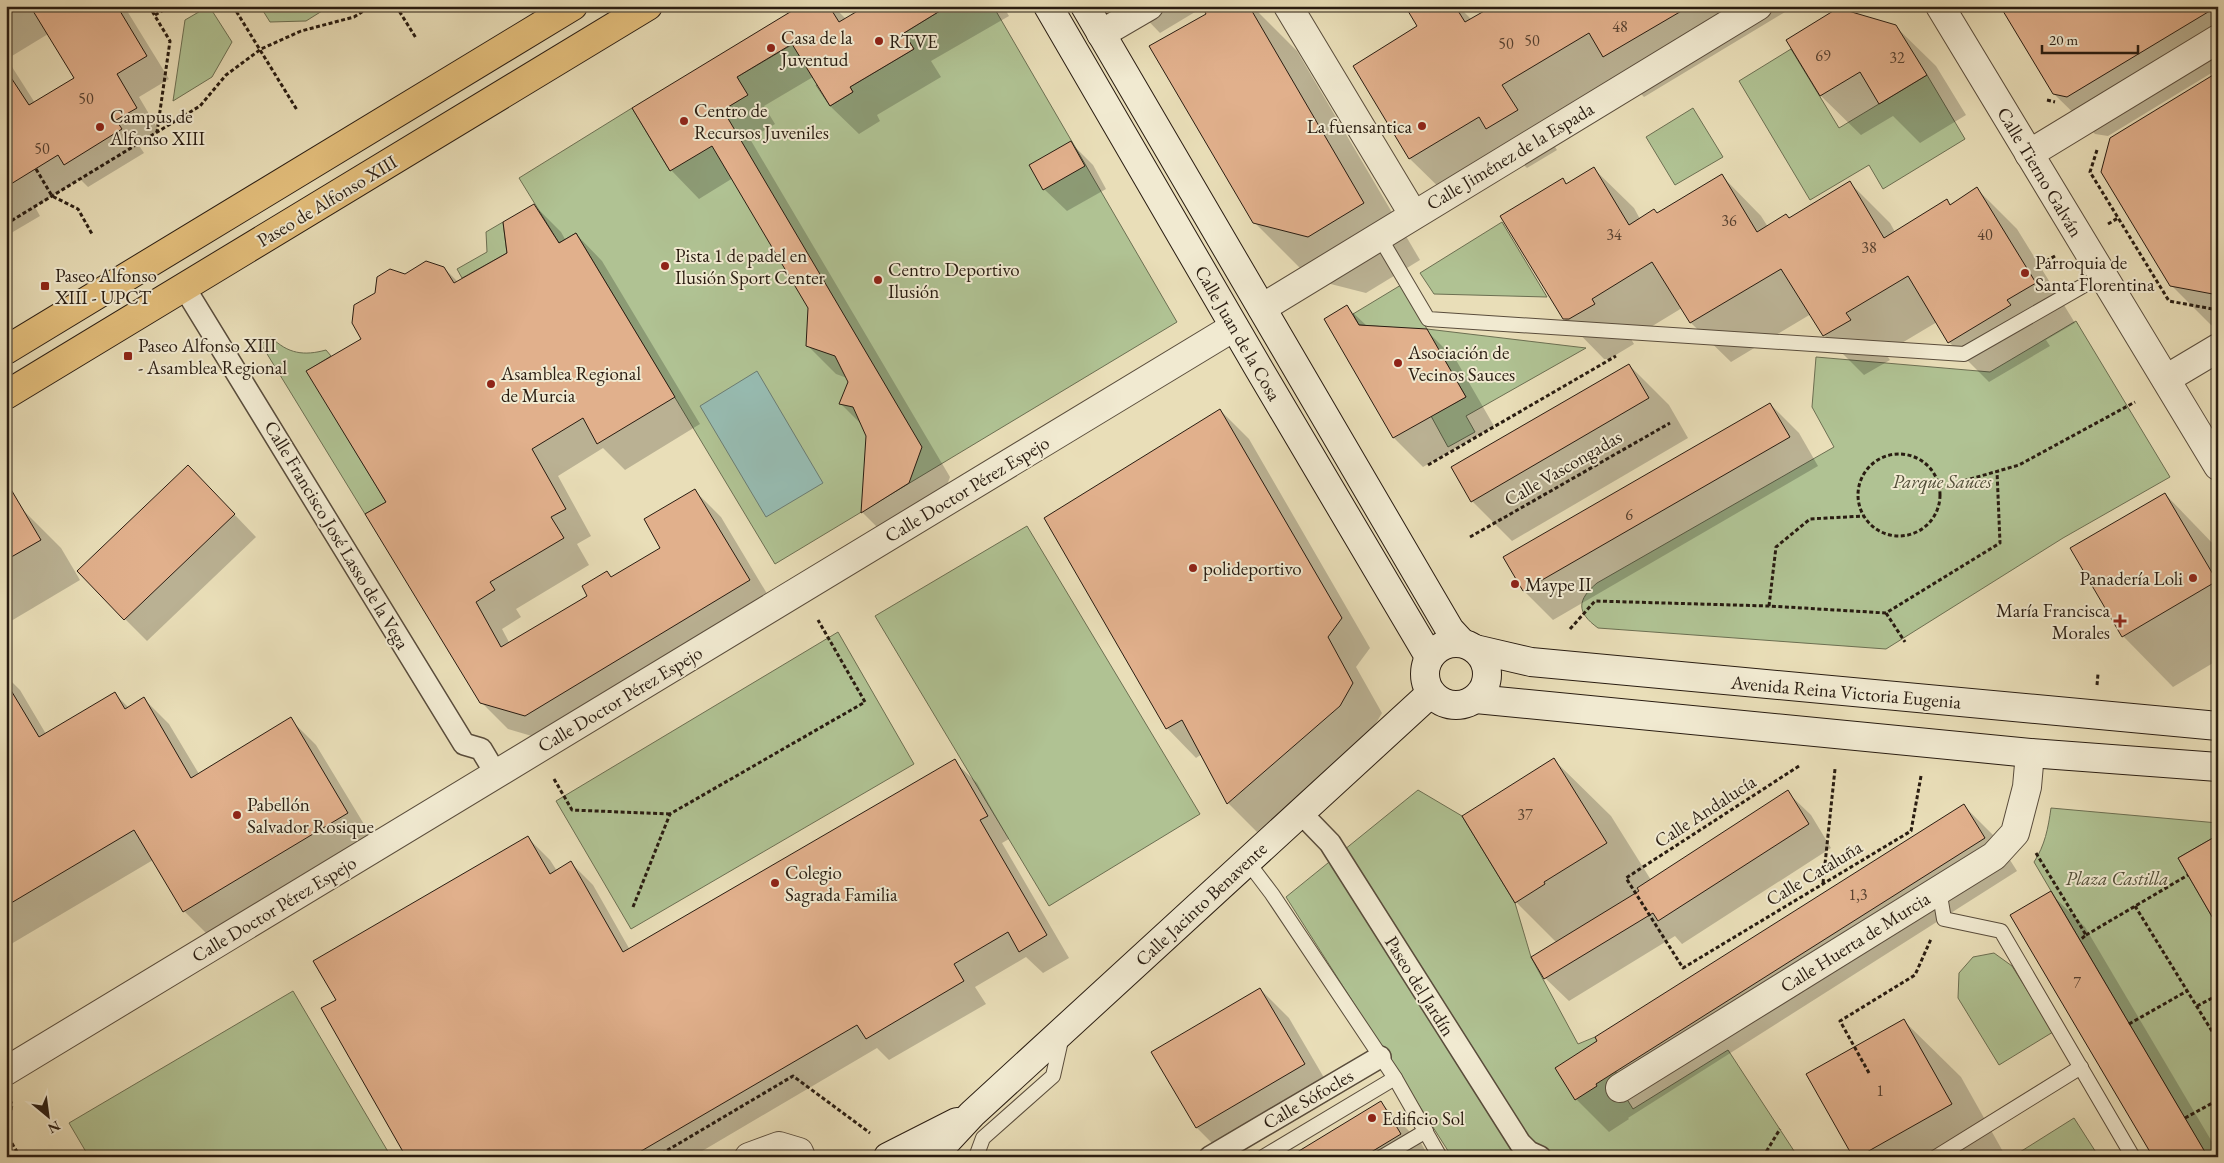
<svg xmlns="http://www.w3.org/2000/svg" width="2224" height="1163" font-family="'EB Garamond',serif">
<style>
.green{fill:#b0c293;stroke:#6c6f52}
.water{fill:#97bcb2;stroke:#6b7c72}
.shadow{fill:#0003;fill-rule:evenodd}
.building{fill:#e1b08c;stroke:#291c11}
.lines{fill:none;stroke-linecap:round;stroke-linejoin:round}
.service-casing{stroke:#594c3b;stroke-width:16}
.pedestrian-casing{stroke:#594c3b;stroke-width:24}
.minor-casing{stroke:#594c3b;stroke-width:30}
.secondary-casing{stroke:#291c11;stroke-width:30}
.primary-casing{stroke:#291c11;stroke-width:30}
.path{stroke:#291c11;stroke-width:3;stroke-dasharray:4 2.5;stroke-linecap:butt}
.service{stroke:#f1ead1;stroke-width:14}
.pedestrian{stroke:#f1ead1;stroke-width:21}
.minor{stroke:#f1ead1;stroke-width:28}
.secondary{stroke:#f1ead1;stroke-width:28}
.primary{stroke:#e4bf7c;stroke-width:28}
.poi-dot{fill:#8f2418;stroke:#f1ead1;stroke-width:2}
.labels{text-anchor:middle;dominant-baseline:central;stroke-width:4;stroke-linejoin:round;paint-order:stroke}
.number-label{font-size:16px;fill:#574130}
.poi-label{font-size:19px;fill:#291c11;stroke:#f1ead1;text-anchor:start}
.street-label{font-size:19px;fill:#291c11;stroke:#f1ead1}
.park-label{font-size:19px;font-style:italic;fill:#524e38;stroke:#f1ead1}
</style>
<rect width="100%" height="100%" fill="#e9deb8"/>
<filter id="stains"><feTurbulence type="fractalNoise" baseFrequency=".004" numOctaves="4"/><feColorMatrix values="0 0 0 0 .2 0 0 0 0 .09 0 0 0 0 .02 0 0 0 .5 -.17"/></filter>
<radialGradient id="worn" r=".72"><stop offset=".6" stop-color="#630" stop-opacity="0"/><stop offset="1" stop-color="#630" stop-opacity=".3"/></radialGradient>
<!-- green -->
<g class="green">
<polygon points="209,6 232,42 212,77 173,101 185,20"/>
<polygon points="260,6 330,6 306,21 270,22"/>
<polygon points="948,6 993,6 1177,322 775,564 576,233 559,243 519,178 632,108 670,171 723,110 747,95 737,77 800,40 823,80 816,85 830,106 853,92 850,87 914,49 904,33"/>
<polygon points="1791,49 1839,128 1927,75 1965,139 1883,189 1869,165 1810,200 1739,81"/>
<polygon points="1693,108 1723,157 1675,185 1646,137"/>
<polygon points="503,222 507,253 462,278 457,269 487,252 486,232"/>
<polygon points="1502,222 1547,297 1434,294 1420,273"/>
<polygon points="1401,285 1427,329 1586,348 1466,416 1475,432 1448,447 1431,416 1466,397 1427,330 1359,325 1353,314"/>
<path d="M2076 321 2170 477 2063 538 1886 649 1598 628C1576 612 1577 600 1597 583L1834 447 1812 407 1816 357 1990 372Z"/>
<path d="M271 337C288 354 304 356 326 350L331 356 307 371 386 502 365 514 261 344Z"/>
<polygon points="1027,526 1200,814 1049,906 875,616"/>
<polygon points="838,632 914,764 631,929 556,801"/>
<polygon points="1418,790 1462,816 1515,903 1531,957 1578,1044 1595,1037 1616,1072 1620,1088 1633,1109 1728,1050 1798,1157 1452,1157 1286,897"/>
<path d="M2051 808 2218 823V835L2178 858 2218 927V1157L2207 1156 2034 862C2045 845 2048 829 2051 808Z"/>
<polygon points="1994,953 2012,966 2053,1032 1999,1065 1958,998 1959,973 1973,957"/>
<polygon points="293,991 390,1155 89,1157 69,1123"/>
<polygon points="2074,1118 2099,1157 2012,1157"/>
</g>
<!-- water -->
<polygon class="water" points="757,371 823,483 766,517 700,406"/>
<!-- shadow -->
<g class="shadow">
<path d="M6 6H124L169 79 139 97 159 131 138 144 144 153 88 187 80 179 35 207 40 216 6 236ZM48 34 75 79 35 103 7 59Z"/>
<polygon points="803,6 833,6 846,19 868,6 1003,6 1009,16 931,61 941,77 877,115 880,121 859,134 830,106 813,77 764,106 775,124 750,139 950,477 937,512 890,540 862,512 867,435 863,426 840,403 849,382 847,378 836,374 807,345 809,308 733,178 699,199 671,170 633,108"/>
<polygon points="1134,6 1205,6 1160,33"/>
<polygon points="1220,6 1252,6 1297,51 1420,260 1366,293 1311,279 1254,222"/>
<polygon points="1422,6 1458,6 1472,20 1495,6 1795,6 1644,97 1624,76 1541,125 1557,150 1527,168 1517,158 1450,198 1410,159 1354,66 1418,26"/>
<polygon points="2002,6 2218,6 2218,69 2108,136 2095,134 2054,94"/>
<polygon points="1895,26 1936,66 1966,115 1920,143 1893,116 1861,135 1821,96 1787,40"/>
<polygon points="2218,74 2218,327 2211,325 2171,285"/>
<polygon points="1071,143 1093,165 1106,189 1067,211 1044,189"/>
<polygon points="1594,169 1634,208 1640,219 1657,214 1722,176 1761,216 1768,227 1789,219 1850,183 1890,223 1895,232 1947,201 1951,205 1977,189 2017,229 2075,323 2046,340 2050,346 1989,382 1949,342 1937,322 1885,353 1890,360 1864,375 1824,335 1811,314 1731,362 1691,323 1682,308 1631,339 1634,344 1609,359 1604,359 1564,318 1562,180 1567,185"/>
<polygon points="534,205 561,232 566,241 576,234 602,261 700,424 625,470 603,448 558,476 591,536 577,544 589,565 516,609 521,617 502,629 510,644 589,596 607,573 612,578 662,549 695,491 721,517 775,607 552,742 508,729 481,702 388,502 363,339 405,276 444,268 458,282 508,254"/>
<polygon points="1347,307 1368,327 1427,331 1456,360 1494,426 1423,467 1394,438 1326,320"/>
<polygon points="1629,365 1669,405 1688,438 1512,541 1472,501"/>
<polygon points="1770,404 1799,433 1818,466 1553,620 1524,591"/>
<polygon points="1220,410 1249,439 1370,648 1356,667 1382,713 1369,735 1257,832 1228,803 1202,754 1196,758 1167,728 1046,518"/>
<polygon points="211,490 256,537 147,641 125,619"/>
<polygon points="2165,494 2218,549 2218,660 2173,687 2123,636"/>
<polygon points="21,508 61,548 80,580 6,624 6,517"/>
<polygon points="6,676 20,690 46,734 115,694 129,708 143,698 169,724 199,774 290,719 316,745 373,839 210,937 184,911 153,860 6,947"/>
<polygon points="1554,760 1611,816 1651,880 1787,792 1811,815 1831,848 1682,944 1675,936 1569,1001 1545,978 1557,943 1516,902"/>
<polygon points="954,761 977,783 1009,839 1002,843 1069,958 1043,973 1026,957 975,987 986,1004 889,1060 877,1048 692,1157 408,1157 338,1000 527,837 550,860 557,871 571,863 593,885 630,950"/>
<polygon points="1963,805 1996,838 2017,871 1628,1118 1629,1119 1609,1132 1576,1099 1557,1068"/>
<polygon points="2050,893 2085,927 2218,1152 2218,1157 2154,1157"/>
<polygon points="1260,989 1289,1018 1333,1093 1226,1157 1197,1128 1153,1053"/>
<polygon points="1904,1021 1961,1077 2006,1157 1855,1157"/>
<polygon points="1381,1103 1421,1143 1429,1157 1291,1157"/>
</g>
<!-- building -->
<g class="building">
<polygon points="30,6 117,6 147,56 117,74 137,108 116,120 122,129 64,165 58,155 6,187 6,70 29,105 74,78"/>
<polygon points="800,6 829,6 839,22 866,6 948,6 904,33 914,49 850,87 853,92 830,106 792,44 737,77 748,95 723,110 922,447 909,483 861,513 866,436 853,407 839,404 848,382 835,356 806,346 808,308 712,146 670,171 632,108"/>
<polygon points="1202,6 1249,6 1364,203 1308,237 1253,223 1149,46 1206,14"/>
<polygon points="1405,6 1455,6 1465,22 1493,6 1690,6 1603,57 1589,33 1502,85 1518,110 1486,129 1479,117 1409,159 1353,66 1417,26"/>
<polygon points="2000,6 2218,6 2067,97 2053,94"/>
<polygon points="1838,8 1896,25 1927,75 1879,104 1860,72 1820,96 1786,40"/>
<polygon points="2218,72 2218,295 2170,286 2101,172 2110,138"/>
<polygon points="1071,141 1085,166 1043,190 1029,165"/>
<polygon points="1594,167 1629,225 1654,209 1657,213 1722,174 1757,232 1786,214 1789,218 1850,181 1884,238 1947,199 1950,205 1977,187 2036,283 2007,300 2011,305 1948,343 1908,276 1846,313 1851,320 1823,336 1781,269 1690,323 1652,262 1592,299 1595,304 1569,319 1563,319 1500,216 1563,178 1566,184"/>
<polygon points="534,204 559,243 576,233 675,397 597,444 583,418 532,449 566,509 551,517 564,538 490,582 495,590 476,602 501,647 587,596 582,586 607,571 611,577 660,548 644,519 695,489 750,580 525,716 480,703 365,514 386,502 306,371 361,339 352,323 354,305 375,293 377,277 390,269 405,274 426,261 444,267 454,283 507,253 503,222"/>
<polygon points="1347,305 1359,325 1427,329 1466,397 1393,438 1324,319"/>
<polygon points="1629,364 1649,398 1471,502 1451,467"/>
<polygon points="1770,403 1790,437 1523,591 1503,557"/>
<polygon points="1220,409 1342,618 1328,637 1353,683 1340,706 1227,804 1182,720 1166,729 1044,518"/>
<polygon points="188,465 235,514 124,620 77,571"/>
<polygon points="6,481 41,540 6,560"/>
<polygon points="2165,493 2217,581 2122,637 2070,548"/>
<polygon points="6,682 39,737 115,692 125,709 144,697 191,778 291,717 348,813 183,912 134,830 6,906"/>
<polygon points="1554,758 1607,843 1544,882 1545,884 1515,903 1462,816"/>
<polygon points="955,759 988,816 980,820 1047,935 1019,952 1008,932 954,964 964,981 866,1039 857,1025 631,1157 406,1157 321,1008 336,1000 313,961 528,836 550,874 571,861 623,952"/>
<polygon points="1788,790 1809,824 1658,921 1653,913 1544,979 1531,957 1639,891 1637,888"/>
<polygon points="1964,804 1985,838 1596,1084 1597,1086 1575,1100 1555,1068 1597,1041 1595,1037"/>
<polygon points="2218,835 2218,927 2178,858"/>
<polygon points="2051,891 2185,1118 2208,1157 2153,1157 2010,915"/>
<polygon points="1260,988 1305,1064 1196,1128 1151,1052"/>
<polygon points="1904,1019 1952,1104 1858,1157 1853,1157 1806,1074"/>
<polygon points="1381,1101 1401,1134 1363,1157 1289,1157"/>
</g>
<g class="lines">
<defs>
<g id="service">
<polyline points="1379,236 1428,319 1964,354 2102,275"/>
<polyline points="1247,861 1272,894 1395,1078 1440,1157"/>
<polyline points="1939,890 1944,919 2001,931 2133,1157"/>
<polyline points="976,1157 983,1138 1053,1076 1062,1036"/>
<polyline points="1263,1157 1395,1078"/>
<polyline points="1382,1157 1426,1131"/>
<polyline points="1936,1157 2081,1067"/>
</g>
<g id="pedestrian">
<polyline points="184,287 464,744 481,749 496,774"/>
<polyline points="1300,812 1330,843 1520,1143 1529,1152 1540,1157"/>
<polyline points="1210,1157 1380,1057"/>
</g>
<g id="minor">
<polyline points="1288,6 1413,214"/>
<polyline points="1940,6 2218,466"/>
<polyline points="1101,34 1149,6"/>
<polyline points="2029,154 2218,39"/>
<polyline points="1262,308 1758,6"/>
<polyline points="2166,379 2218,348"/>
<polyline points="6,1071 1234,327"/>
<polyline points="1620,1088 1994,856 2015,833 2027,787 2030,753"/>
<polyline points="749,1157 779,1146 799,1152 801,1157"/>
</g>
<g id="secondary">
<polyline points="1048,6 1259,369 1427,653 1428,660"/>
<polyline points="1085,6 1433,601 1450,630 1462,643"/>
<circle cx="1456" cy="674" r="31"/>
<polyline points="1475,649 1531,662 2218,726"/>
<polyline points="1476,699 2030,753 2218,767"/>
<polyline points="888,1157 957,1122"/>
<polyline points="932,1157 972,1114 1431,693"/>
</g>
<g id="primary">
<polyline points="6,350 573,6"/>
<polyline points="6,395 648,6"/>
</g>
</defs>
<!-- service casing -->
<use href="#service" class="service-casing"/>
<!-- pedestrian casing -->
<use href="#pedestrian" class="pedestrian-casing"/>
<!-- minor casing -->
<use href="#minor" class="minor-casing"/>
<!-- secondary casing -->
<use href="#secondary" class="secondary-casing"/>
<!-- primary casing -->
<use href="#primary" class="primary-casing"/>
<!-- path -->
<g class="path">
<polyline points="149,6 170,41 157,132"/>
<polyline points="233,6 297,110"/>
<polyline points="396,6 416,38"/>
<polyline points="155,15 170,6"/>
<polyline points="2047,100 2055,102"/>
<polyline points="2097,150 2090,172 2169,301 2218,310"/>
<polyline points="36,169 52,196 78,209 92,234"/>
<polyline points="6,224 200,106 226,75 261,49 301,31 354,17 371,6"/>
<polyline points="2108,224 2118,218"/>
<polyline points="2046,261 2055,256"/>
<circle cx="1899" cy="495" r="41"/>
<polyline points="1428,465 1616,356"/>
<polyline points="1939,488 2019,465 2135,402"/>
<polyline points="1470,537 1670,423"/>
<polyline points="1769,606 1776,547 1810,519 1863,516"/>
<polyline points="1886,613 1905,642"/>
<polyline points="1570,629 1595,601 1769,606 1886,613 2000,543 1997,471"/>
<polyline points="2097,685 2098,674"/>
<polyline points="1799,766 1626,878 1683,968 1911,831 1921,776"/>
<polyline points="554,779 572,810 670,814"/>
<polyline points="2036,853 2086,935 2080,940"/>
<polyline points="1823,883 1835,769"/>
<polyline points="2135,906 2218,1041"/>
<polyline points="633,907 670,814 865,702 818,620"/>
<polyline points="2086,935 2188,875"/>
<polyline points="2197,1006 2218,995"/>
<polyline points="2129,1024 2187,991"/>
<polyline points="1869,1073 1840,1021 1915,975 1931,939"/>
<polyline points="10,1100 12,1104 7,1135 20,1157"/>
<polyline points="2185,1118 2218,1100"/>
<polyline points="656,1157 793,1076 870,1133"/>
<polyline points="1763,1157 1780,1129"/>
</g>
<!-- service -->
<use href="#service" class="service"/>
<!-- pedestrian -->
<use href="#pedestrian" class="pedestrian"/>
<!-- minor -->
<use href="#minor" class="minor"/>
<!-- secondary -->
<use href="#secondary" class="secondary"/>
<!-- primary -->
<use href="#primary" class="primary"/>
</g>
<!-- markers -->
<g class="poi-dot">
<circle cx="879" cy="41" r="5"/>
<circle cx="771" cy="48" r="5"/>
<circle cx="684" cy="121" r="5"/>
<circle cx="1422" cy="126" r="5"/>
<circle cx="100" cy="127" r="5"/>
<circle cx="665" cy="266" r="5"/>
<circle cx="2025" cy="273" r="5"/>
<circle cx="878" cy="280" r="5"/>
<rect x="40" y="281" width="10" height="10" rx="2.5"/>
<rect x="123" y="351" width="10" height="10" rx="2.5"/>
<circle cx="1398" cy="363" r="5"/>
<circle cx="491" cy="384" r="5"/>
<circle cx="1193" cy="568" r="5"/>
<circle cx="2193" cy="578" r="5"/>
<circle cx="1515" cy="584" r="5"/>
<path d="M2117.5 613.5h5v5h5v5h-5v5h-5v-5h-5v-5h5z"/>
<circle cx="237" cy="815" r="5"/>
<circle cx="775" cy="883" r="5"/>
<circle cx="1372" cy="1118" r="5"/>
</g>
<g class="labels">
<!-- number labels -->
<g class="number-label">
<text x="1620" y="26">48</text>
<text x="1532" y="40">50</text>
<text x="1506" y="43">50</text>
<text x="1823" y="55">69</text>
<text x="1897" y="57">32</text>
<text x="86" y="98">50</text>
<text x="42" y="148">50</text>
<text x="1729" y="220">36</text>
<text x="1614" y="234">34</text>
<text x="1985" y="234">40</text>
<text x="1869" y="247">38</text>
<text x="1629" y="514">6</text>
<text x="1525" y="814">37</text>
<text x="1858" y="894">1,3</text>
<text x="2077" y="982">7</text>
<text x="1880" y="1090">1</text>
</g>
<!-- poi labels -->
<g class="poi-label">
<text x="781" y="37">Casa de la<tspan x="781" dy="22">Juventud</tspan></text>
<text x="889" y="41">RTVE</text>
<text x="694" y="110">Centro de<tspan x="694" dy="22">Recursos Juveniles</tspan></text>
<text x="110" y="116">Campus de<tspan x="110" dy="22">Alfonso XIII</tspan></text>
<text x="1412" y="126" text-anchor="end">La fuensantica</text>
<text x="675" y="255">Pista 1 de padel en<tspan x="675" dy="22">Ilusión Sport Center</tspan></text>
<text x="2035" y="262">Parroquia de<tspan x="2035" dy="22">Santa Florentina</tspan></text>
<text x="888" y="269">Centro Deportivo<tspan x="888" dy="22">Ilusión</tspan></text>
<text x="55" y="275">Paseo Alfonso<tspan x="55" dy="22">XIII - UPCT</tspan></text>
<text x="138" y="345">Paseo Alfonso XIII<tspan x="138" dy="22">- Asamblea Regional</tspan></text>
<text x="1408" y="352">Asociación de<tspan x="1408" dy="22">Vecinos Sauces</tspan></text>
<text x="501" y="373">Asamblea Regional<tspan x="501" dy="22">de Murcia</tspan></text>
<text x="1203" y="568">polideportivo</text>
<text x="2183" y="578" text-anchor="end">Panadería Loli</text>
<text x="1525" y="584">Maype II</text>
<text x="2110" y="610" text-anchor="end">María Francisca<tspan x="2110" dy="22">Morales</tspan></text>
<text x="247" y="804">Pabellón<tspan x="247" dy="22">Salvador Rosique</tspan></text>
<text x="785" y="872">Colegio<tspan x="785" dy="22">Sagrada Familia</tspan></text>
<text x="1382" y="1118">Edificio Sol</text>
</g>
<!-- street labels -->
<g class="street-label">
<text transform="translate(1510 156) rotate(-31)">Calle Jiménez de la Espada</text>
<text transform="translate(2040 172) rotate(59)">Calle Tierno Galván</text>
<text transform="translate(327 201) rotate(-31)">Paseo de Alfonso XIII</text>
<text transform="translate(1238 333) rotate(60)">Calle Juan de la Cosa</text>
<text transform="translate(1563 468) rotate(-30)">Calle Vascongadas</text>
<text transform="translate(967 489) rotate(-31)">Calle Doctor Pérez Espejo</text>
<text transform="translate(337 535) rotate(59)">Calle Francisco José Lasso de la Vega</text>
<text transform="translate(1846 692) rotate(5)">Avenida Reina Victoria Eugenia</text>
<text transform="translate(620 699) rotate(-31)">Calle Doctor Pérez Espejo</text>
<text transform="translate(1705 811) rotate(-33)">Calle Andalucía</text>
<text transform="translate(1814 873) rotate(-31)">Calle Cataluña</text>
<text transform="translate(1201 904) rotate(-43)">Calle Jacinto Benavente</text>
<text transform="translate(274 909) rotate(-31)">Calle Doctor Pérez Espejo</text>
<text transform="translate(1855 942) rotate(-32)">Calle Huerta de Murcia</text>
<text transform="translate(1420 986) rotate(58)">Paseo del Jardín</text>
<text transform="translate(1308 1099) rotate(-30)">Calle Sófocles</text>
</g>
<!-- park labels -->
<g class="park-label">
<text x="1942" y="481">Parque Sauces</text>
<text x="2117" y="878">Plaza Castilla</text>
</g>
</g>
<!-- margin -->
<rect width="2224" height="1163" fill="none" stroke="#e9deb8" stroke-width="25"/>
<rect x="8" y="8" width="2209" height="1148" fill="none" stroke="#291c11" stroke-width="2.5"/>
<rect x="12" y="12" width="2199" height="1138" fill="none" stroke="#291c11"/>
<!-- north arrow -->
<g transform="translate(48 1116) rotate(151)" stroke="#f1ead1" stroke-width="4" paint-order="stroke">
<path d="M0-4L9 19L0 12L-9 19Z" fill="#291c11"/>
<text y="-8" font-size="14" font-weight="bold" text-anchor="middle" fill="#291c11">N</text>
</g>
<!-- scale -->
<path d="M2042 45v8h96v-8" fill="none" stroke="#291c11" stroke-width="2.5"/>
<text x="2049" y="45" font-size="15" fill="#291c11" stroke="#f1ead1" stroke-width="4" paint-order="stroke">20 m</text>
<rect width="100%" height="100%" filter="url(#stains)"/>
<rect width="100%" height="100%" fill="url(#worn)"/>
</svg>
